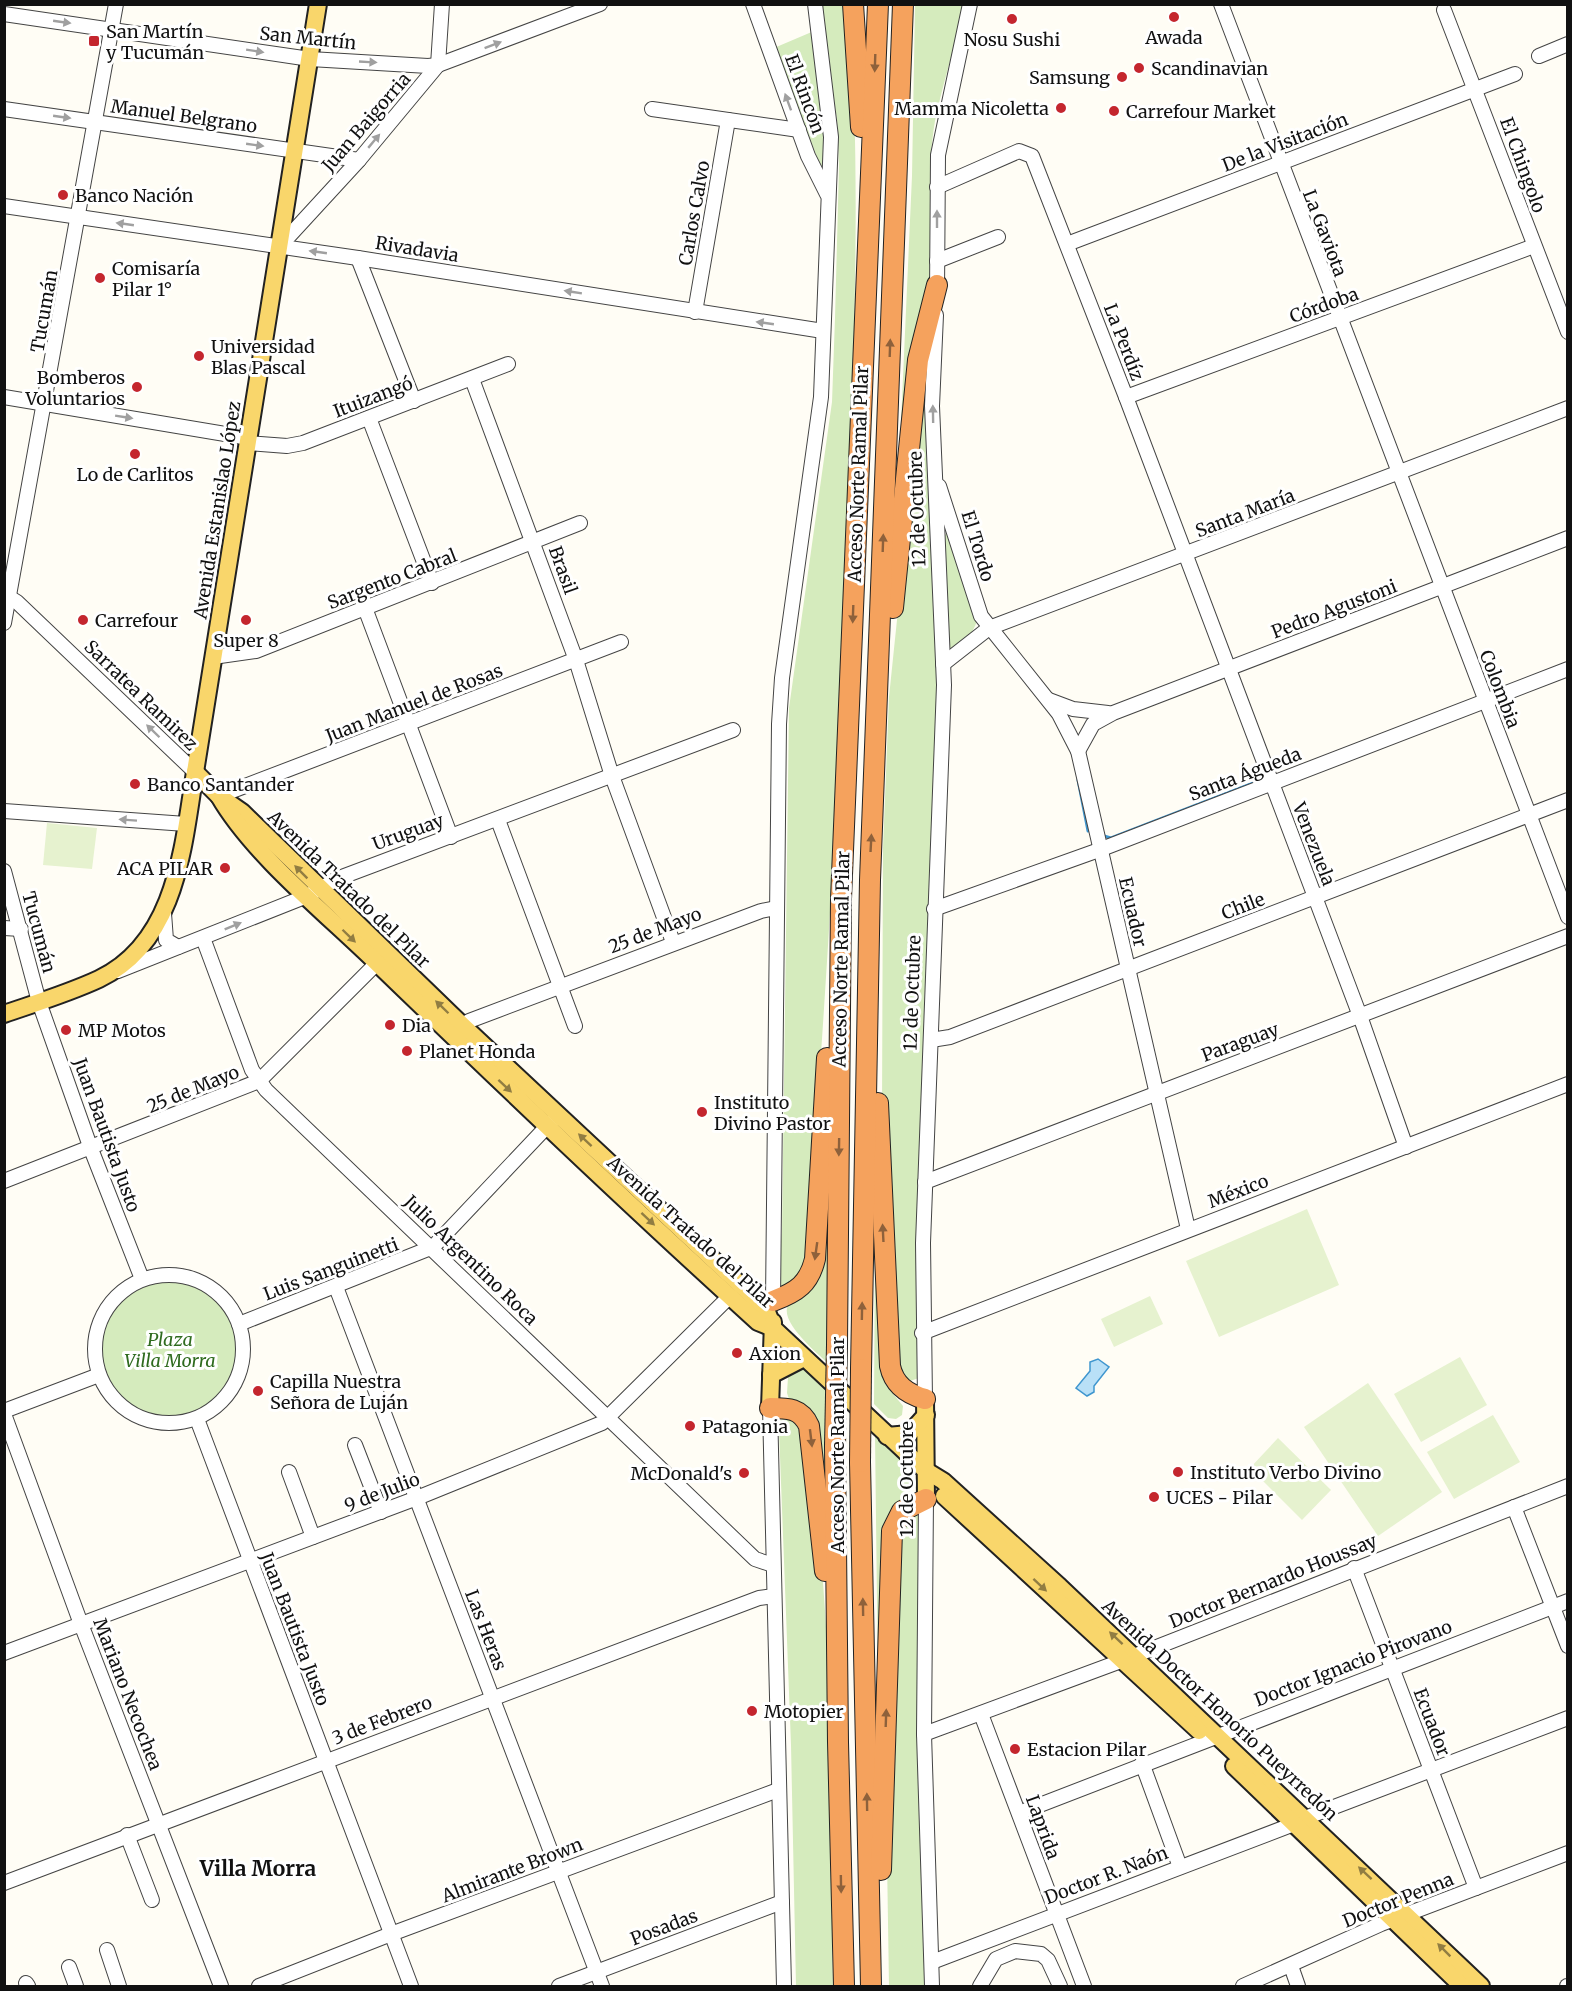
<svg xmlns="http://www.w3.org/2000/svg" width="1572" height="1991" font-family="Merriweather,serif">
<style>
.green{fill:#d5ebbd}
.pitch{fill:#e6f2cf}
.water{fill:#b9e0f7;stroke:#3f96cf;stroke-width:1.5}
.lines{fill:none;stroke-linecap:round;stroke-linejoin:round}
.stream{stroke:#3f96cf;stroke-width:3}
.minor-casing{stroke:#444;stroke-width:16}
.major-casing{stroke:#222;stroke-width:20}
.highway-casing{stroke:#222;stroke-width:22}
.minor{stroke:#fff;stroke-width:14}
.major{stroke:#f9d66b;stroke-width:16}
.highway{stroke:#f5a25d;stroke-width:20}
.highway-bridge-casing{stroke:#222;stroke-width:22;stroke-linecap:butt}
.highway-bridge{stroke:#f5a25d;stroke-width:20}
.oneway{fill:#a0a0a0}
.oneway2{fill:#8e613b}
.oneway3{fill:#917d42}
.poi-dot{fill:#c4262e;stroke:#fff;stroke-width:2}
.labels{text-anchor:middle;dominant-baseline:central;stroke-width:6;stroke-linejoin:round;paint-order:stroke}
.poi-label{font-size:18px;fill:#111;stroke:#fff;text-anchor:start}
.street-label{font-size:18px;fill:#111;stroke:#fff}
.park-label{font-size:18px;font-style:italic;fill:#2f6b1f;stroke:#fff}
.quarter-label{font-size:21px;font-weight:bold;fill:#111;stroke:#fff}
</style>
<rect width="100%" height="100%" fill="#fffdf5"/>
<!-- green -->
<g class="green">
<path d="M820 5H849C860 153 855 303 851 451 844 726 825 1000 806 1274L786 1288 780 1285 778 1268 782 1232 789 708 832 402 835 318 839 166 837 120Z"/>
<path d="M915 5H964C956 44 943 82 935 121 925 179 934 238 929 297L898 489 912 176Z"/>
<polygon points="814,31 825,111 824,175 774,48"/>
<polygon points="928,364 939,661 924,1011 919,1378 907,1382 895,1367 882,1113 883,848 889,697 923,369"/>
<path d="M947 533 951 534 978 616C976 630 964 645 951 651L948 649 944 536Z"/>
<path d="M829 1132 832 1367C820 1355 779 1323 788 1305 791 1299 801 1294 806 1290Z"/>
<polygon points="875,1248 882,1375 885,1384 903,1406 902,1415 896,1419 888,1418 874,1404"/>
<circle cx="169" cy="1350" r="68"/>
<polygon points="796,1369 804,1369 832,1395 832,1591 820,1495 787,1393 788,1377"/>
<path d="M784 1417 802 1424C837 1603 830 1804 833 1986H796L791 1745 779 1430V1422Z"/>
<path d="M875 1436C901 1460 933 1475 896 1507L878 1686Z"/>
<polygon points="915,1512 922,1520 929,1986 889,1986 887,1859 897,1526"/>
</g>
<!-- pitch -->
<g class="pitch">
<polygon points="47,823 97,828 92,869 43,865"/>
<polygon points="1307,1209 1339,1285 1219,1337 1186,1261"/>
<polygon points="1150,1296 1163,1324 1114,1347 1101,1319"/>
<polygon points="1460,1357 1487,1405 1421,1442 1394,1394"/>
<polygon points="1368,1383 1442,1492 1378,1536 1304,1427"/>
<polygon points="1493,1415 1520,1462 1454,1499 1427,1452"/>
<polygon points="1278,1438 1331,1490 1302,1520 1250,1468"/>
</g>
<!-- water -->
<polygon class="water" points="1098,1359 1109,1367 1094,1386 1094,1392 1087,1396 1076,1388 1090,1371 1090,1362"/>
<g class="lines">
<!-- stream -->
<g class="stream">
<polyline points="1078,780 1088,831"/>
<polyline points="1104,836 1111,838 1261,780"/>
</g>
<defs>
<g id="minor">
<polyline points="753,4 808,156 827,194"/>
<polyline points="1221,4 1568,917"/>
<polyline points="1444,10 1568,332"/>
<polyline points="4,14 310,59 428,66 438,65 600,4"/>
<polyline points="1539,56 1568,44"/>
<polyline points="4,109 359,160"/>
<polyline points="652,109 799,130"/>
<polyline points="937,187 1019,151 1032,156 1126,397 1360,1016 1406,1147"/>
<polyline points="4,206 358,258 823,331"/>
<polyline points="1067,244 1515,74"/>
<polyline points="279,247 359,160 438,65 442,4"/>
<polyline points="358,258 414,401"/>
<polyline points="937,261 998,237"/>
<polyline points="937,293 938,155 970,4"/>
<polyline points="695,312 728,120"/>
<polyline points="472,379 576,660 612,776 673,942"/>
<polyline points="4,397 249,438"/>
<polyline points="1126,397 1534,246"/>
<polyline points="369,418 432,583"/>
<polyline points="248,443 287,446 303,443 508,364"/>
<polyline points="939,486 981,616 1059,714 1078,751 1188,1229"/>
<polyline points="4,594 17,602 195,772"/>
<polyline points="365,608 451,837"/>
<polyline points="4,623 116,4"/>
<polyline points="213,657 256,651 580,523"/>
<polyline points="943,664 989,628 1568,408"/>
<polyline points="1049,700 1073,709 1108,713"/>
<polyline points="1078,751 1093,724 1113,713 1568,538"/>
<polyline points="219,796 621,642"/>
<polyline points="4,811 186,824"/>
<polyline points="498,820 575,1026"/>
<polyline points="4,871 39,1002 91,1149 142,1279"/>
<polyline points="934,909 1099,850 1568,669"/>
<polyline points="164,913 166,940 178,947"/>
<polyline points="4,928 21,929"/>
<polyline points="203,938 252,1070 266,1090 755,1559 773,1565"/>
<polyline points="118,971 307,896 339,878 733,730"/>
<polyline points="455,1032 469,1021 761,911 776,908"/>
<polyline points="931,1040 950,1037 1568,800"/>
<polyline points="4,1181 259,1081 383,957"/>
<polyline points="925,1182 1568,936"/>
<circle cx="169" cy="1349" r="74"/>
<polyline points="336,1287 602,1986"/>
<polyline points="773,1301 779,724 782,678 821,397 831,137 815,4"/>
<polyline points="239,1324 433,1247 554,1119"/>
<polyline points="922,1333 1568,1084"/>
<polyline points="925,1399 923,1243 944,685 932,406 936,315"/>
<polyline points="770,1408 784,1986"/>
<polyline points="4,1411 99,1375"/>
<polyline points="4,1414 81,1624 221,1986"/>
<polyline points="197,1419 411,1986"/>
<polyline points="355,1445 381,1512"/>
<polyline points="289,1472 313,1537"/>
<polyline points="926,1499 924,1734 932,1986"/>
<polyline points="1514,1507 1568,1646"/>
<polyline points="1354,1568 1476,1888"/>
<polyline points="4,1653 417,1498 602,1423 730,1296"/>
<polyline points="981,1714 1084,1986"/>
<polyline points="924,1734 1121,1661 1568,1486"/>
<polyline points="1142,1763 1180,1867"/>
<polyline points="1019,1813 1568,1601"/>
<polyline points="1305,1818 1568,1718"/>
<polyline points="127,1835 152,1900"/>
<polyline points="4,1883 759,1598 774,1596"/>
<polyline points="107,1950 119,1986"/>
<polyline points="932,1962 1294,1824"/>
<polyline points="1291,1966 1298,1986"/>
<polyline points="69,1967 76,1986"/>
<polyline points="26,1983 28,1986"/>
<polyline points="259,1986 391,1934 778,1790"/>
<polyline points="559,1986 782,1902"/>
<polyline points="980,1986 996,1959 1015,1951 1041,1954 1048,1960 1060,1986"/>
<polyline points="1243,1986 1381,1924 1568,1853"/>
<polyline points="1567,1986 1568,1986"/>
</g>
<g id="major">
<polyline points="195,772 219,796 242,812 462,1025 766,1309 773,1328"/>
<path d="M219 796C253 855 328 915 378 964 503 1085 629 1205 758 1322L773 1328 925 1470 943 1481 1060 1587 1481 1986"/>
<path d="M4 1014C36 1003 69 993 99 979 177 942 183 846 195 772L318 4"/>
<polyline points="771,1375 804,1358"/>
<polyline points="925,1399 926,1499"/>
<polyline points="770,1408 773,1322"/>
<polyline points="887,1436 909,1434 926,1415"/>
<polyline points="944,1496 1199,1731"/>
<polyline points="1234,1766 1462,1986"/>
</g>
<g id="highway">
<polyline points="853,4 861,127"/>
<polyline points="893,608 918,360 937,285"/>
<path d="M878 1103 890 1366C894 1385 907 1394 925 1399"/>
<path d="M773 1301C797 1292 809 1284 815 1259L827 1058"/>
<polyline points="837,1345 841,899 878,4"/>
<polyline points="861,1369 870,880 903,4"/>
<path d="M770 1408C788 1408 801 1408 809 1426L825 1571"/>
<polyline points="835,1446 838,1742 844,1986"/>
<polyline points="860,1462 871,1986"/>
<polyline points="881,1870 892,1531 902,1511 926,1499"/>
</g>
</defs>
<!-- minor casing -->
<use href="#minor" class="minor-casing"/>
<!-- major casing -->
<use href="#major" class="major-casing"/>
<!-- highway casing -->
<use href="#highway" class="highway-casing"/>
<!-- minor -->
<use href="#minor" class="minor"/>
<!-- major -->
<use href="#major" class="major"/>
<!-- highway -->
<use href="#highway" class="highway"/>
<defs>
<g id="highway-bridge">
<polyline points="835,1446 837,1345"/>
<polyline points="860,1462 861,1369"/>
</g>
</defs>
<!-- highway-bridge casing -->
<use href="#highway-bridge" class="highway-bridge-casing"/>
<!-- highway-bridge -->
<use href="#highway-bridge" class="highway-bridge"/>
</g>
<!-- one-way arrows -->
<defs><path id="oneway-solid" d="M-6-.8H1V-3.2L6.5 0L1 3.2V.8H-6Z" transform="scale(1.5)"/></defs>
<g class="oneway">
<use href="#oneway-solid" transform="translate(62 22) rotate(8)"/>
<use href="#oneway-solid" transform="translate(493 45) rotate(-21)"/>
<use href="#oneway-solid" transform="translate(255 51) rotate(9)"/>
<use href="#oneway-solid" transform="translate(368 62) rotate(3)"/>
<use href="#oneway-solid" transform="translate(788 102) rotate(-110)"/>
<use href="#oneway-solid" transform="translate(62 117) rotate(8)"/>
<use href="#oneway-solid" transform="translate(374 141) rotate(-50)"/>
<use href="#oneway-solid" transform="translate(255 145) rotate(8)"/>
<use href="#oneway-solid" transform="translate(937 219) rotate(-90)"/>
<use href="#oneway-solid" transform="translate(125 224) rotate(-172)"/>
<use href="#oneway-solid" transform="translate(318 252) rotate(-172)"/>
<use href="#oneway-solid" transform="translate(573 292) rotate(-171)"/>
<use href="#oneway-solid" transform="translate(765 323) rotate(-172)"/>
<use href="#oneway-solid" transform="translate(933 414) rotate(-91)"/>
<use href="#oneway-solid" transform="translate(124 417) rotate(9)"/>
<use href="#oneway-solid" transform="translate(153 731) rotate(-136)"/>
<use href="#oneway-solid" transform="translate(128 820) rotate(-176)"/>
<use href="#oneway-solid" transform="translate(233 926) rotate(-22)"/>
</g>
<g class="oneway2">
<use href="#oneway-solid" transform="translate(875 63) rotate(92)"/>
<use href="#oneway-solid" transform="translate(890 348) rotate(-88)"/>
<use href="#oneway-solid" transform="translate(883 543) rotate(-88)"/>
<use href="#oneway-solid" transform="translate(853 614) rotate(92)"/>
<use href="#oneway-solid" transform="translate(871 843) rotate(-87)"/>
<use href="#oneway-solid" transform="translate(839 1147) rotate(91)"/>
<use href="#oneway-solid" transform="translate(883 1233) rotate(-93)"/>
<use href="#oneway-solid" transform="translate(816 1251) rotate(98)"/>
<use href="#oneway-solid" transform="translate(862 1311) rotate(-89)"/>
<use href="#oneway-solid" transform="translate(811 1438) rotate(83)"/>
<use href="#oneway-solid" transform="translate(863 1607) rotate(-91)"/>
<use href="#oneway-solid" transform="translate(886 1718) rotate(-88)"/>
<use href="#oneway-solid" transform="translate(867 1802) rotate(-91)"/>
<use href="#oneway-solid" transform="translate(841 1884) rotate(89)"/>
</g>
<g class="oneway3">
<use href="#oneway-solid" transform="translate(301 872) rotate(-135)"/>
<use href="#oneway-solid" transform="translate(349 936) rotate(44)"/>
<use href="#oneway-solid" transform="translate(442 1007) rotate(-136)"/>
<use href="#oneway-solid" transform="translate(505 1086) rotate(43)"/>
<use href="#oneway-solid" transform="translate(585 1140) rotate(-137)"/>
<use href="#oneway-solid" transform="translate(648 1219) rotate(43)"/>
<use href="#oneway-solid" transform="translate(1040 1585) rotate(43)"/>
<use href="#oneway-solid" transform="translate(1116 1638) rotate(-137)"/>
<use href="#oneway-solid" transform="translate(1365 1873) rotate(-137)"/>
<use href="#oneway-solid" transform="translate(1444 1950) rotate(-135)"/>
</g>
<!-- markers -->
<g class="poi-dot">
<circle cx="1174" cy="17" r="6"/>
<circle cx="1012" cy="19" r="6"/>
<rect x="88" y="35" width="12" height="12" rx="3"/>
<circle cx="1139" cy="68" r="6"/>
<circle cx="1122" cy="77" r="6"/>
<circle cx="1061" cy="108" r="6"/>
<circle cx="1114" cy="111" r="6"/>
<circle cx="63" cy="195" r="6"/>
<circle cx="100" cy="278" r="6"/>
<circle cx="199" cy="356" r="6"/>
<circle cx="137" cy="387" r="6"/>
<circle cx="135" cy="454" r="6"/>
<circle cx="83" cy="620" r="6"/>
<circle cx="246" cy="620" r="6"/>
<circle cx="135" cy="784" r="6"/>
<circle cx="225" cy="868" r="6"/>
<circle cx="390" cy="1025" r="6"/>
<circle cx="66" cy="1030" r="6"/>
<circle cx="407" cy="1051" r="6"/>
<circle cx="702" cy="1112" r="6"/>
<circle cx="737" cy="1353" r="6"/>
<circle cx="258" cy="1391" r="6"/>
<circle cx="690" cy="1426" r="6"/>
<circle cx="1178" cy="1472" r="6"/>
<circle cx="744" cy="1473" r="6"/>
<circle cx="1154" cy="1497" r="6"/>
<circle cx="752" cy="1711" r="6"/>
<circle cx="1015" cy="1749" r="6"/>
</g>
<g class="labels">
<!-- poi labels -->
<g class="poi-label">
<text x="106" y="31">San Martín<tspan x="106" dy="21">y Tucumán</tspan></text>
<text x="1174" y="37" text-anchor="middle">Awada</text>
<text x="1012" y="39" text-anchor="middle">Nosu Sushi</text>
<text x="1151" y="68">Scandinavian</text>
<text x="1110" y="77" text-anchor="end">Samsung</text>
<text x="1049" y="108" text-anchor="end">Mamma Nicoletta</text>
<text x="1126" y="111">Carrefour Market</text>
<text x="75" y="195">Banco Nación</text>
<text x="112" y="268">Comisaría<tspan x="112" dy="21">Pilar 1°</tspan></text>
<text x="211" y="346">Universidad<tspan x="211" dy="21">Blas Pascal</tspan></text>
<text x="125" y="377" text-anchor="end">Bomberos<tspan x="125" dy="21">Voluntarios</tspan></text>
<text x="135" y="474" text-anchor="middle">Lo de Carlitos</text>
<text x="95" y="620">Carrefour</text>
<text x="246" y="640" text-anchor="middle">Super 8</text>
<text x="147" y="784">Banco Santander</text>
<text x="213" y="868" text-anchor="end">ACA PILAR</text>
<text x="402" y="1025">Dia</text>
<text x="78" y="1030">MP Motos</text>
<text x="419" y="1051">Planet Honda</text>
<text x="714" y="1102">Instituto<tspan x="714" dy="21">Divino Pastor</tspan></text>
<text x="749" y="1353">Axion</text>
<text x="270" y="1381">Capilla Nuestra<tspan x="270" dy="21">Señora de Luján</tspan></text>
<text x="702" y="1426">Patagonia</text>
<text x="1190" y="1472">Instituto Verbo Divino</text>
<text x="732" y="1473" text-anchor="end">McDonald's</text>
<text x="1166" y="1497">UCES - Pilar</text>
<text x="764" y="1711">Motopier</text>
<text x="1027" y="1749">Estacion Pilar</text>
</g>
<!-- street labels -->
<g class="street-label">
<text transform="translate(308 38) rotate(6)">San Martín</text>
<text transform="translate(805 94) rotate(70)">El Rincón</text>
<text transform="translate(184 116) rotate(8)">Manuel Belgrano</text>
<text transform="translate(366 122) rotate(-49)">Juan Baigorria</text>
<text transform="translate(1285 142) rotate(-21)">De la Visitación</text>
<text transform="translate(1523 165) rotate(70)">El Chingolo</text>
<text transform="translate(694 213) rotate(-80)">Carlos Calvo</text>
<text transform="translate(1325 233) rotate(69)">La Gaviota</text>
<text transform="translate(417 249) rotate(9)">Rivadavia</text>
<text transform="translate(1324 305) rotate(-20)">Córdoba</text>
<text transform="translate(44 311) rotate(-80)">Tucumán</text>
<text transform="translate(1124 342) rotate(69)">La Perdíz</text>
<text transform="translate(373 397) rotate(-21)">Ituizangó</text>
<text transform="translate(858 474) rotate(-88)">Acceso Norte Ramal Pilar</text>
<text transform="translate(917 509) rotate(-92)">12 de Octubre</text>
<text transform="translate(217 510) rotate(-81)">Avenida Estanislao López</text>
<text transform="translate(1245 513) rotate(-21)">Santa María</text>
<text transform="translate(978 546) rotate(73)">El Tordo</text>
<text transform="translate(563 570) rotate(70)">Brasil</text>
<text transform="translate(392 579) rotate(-21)">Sargento Cabral</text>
<text transform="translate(1334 609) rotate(-21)">Pedro Agustoni</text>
<text transform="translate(1500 689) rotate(69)">Colombia</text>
<text transform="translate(141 695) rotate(44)">Sarratea Ramirez</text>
<text transform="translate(414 703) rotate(-21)">Juan Manuel de Rosas</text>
<text transform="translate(1245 774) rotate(-21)">Santa Águeda</text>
<text transform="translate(408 832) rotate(-20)">Uruguay</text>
<text transform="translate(1314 844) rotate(69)">Venezuela</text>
<text transform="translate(349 889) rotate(44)">Avenida Tratado del Pilar</text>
<text transform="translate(1243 906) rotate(-21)">Chile</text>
<text transform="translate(1133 912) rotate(77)">Ecuador</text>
<text transform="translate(655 930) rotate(-21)">25 de Mayo</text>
<text transform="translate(39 932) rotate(75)">Tucumán</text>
<text transform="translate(841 959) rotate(-89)">Acceso Norte Ramal Pilar</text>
<text transform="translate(912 993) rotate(-88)">12 de Octubre</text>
<text transform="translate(1240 1042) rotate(-20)">Paraguay</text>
<text transform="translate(193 1089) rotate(-22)">25 de Mayo</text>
<text transform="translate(107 1135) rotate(70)">Juan Bautista Justo</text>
<text transform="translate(1238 1191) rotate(-21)">México</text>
<text transform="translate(691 1232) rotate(42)">Avenida Tratado del Pilar</text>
<text transform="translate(471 1260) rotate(44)">Julio Argentino Roca</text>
<text transform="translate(331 1269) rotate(-21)">Luis Sanguinetti</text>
<text transform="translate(837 1445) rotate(-90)">Acceso Norte Ramal Pilar</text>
<text transform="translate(906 1479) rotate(-90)">12 de Octubre</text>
<text transform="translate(382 1492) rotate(-21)">9 de Julio</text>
<text transform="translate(1273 1581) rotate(-22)">Doctor Bernardo Houssay</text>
<text transform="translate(295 1629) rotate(69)">Juan Bautista Justo</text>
<text transform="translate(486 1630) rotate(69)">Las Heras</text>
<text transform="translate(1353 1663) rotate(-21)">Doctor Ignacio Pirovano</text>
<text transform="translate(128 1694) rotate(69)">Mariano Necochea</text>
<text transform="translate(1220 1710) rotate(43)">Avenida Doctor Honorio Pueyrredón</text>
<text transform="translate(382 1720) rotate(-21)">3 de Febrero</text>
<text transform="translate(1432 1722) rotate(69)">Ecuador</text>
<text transform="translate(1043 1827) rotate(70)">Laprida</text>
<text transform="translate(512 1870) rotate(-21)">Almirante Brown</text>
<text transform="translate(1106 1875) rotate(-21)">Doctor R. Naón</text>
<text transform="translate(1398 1900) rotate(-22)">Doctor Penna</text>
<text transform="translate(664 1927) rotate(-21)">Posadas</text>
</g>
<!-- park labels -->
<g class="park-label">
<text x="170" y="1339">Plaza<tspan x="170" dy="21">Villa Morra</tspan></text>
</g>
<!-- quarter labels -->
<g class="quarter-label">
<text x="258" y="1868">Villa Morra</text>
</g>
</g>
<!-- border -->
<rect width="1572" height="1991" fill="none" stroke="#111111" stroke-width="12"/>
</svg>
